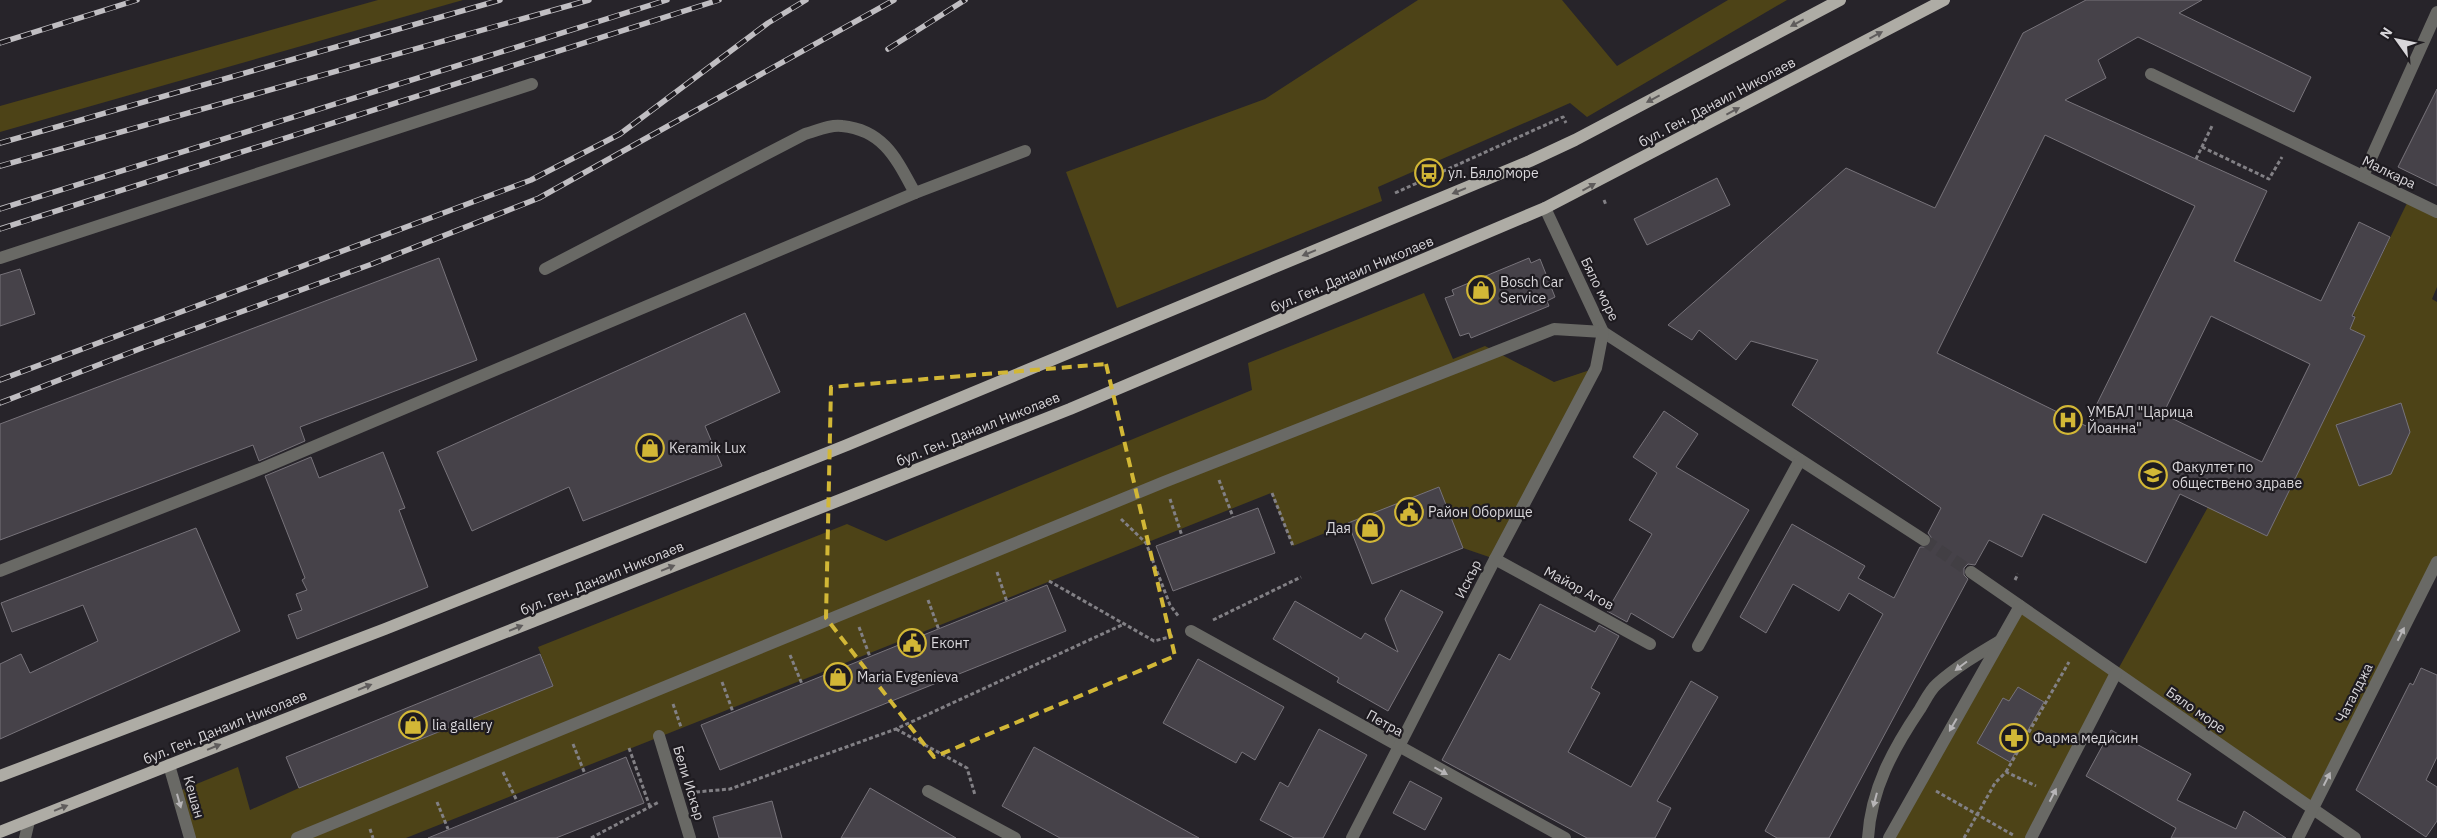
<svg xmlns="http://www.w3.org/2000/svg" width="2437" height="838" font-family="'IBM Plex Sans',sans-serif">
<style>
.green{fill:#4d4317}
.building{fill:#464249;stroke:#77737a;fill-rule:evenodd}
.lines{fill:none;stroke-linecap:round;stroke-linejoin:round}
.minor-tunnel{stroke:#423f44;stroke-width:12;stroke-dasharray:12 6;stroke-linecap:butt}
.path{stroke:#828085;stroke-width:3;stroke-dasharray:4 2.5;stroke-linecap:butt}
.minor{stroke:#696965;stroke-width:12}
.major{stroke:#aeaca5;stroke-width:12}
.rail-casing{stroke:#c0bec2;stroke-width:5.5}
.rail{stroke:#1e1b20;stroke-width:4;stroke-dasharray:11;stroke-linecap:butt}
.oneway{fill:#5f5c5c}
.oneway2{fill:#b7b5b7}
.marked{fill:none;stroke:#d2b736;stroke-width:4;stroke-dasharray:10 6;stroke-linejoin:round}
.labels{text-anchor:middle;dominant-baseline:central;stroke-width:4.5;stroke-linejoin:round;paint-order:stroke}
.street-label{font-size:14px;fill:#d8d6da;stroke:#1e1b20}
.poi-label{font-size:14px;fill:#d8d6da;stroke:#1e1b20;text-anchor:start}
</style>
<rect width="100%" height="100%" fill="#27242a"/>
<!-- green -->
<g class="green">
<polygon points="378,0 463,0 0,132 0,106"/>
<polygon points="1418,0 1562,0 1617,66 1728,0 1787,0 1587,117 1570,103 1378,187 1382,201 1117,308 1066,172 1265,99"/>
<polygon points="2409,199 2437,212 2437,287 2432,299 2437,302 2437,562 2312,808 2116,673 2031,838 1889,838 2020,606 2116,673 2208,507 2267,536 2365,336 2350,329 2355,317 2353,314"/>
<polygon points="1424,293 1453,359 1485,346 1554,382 1596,368 1495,559 1463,548 1439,487 1293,546 1271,493 406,838 190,838 177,792 238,767 250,810 299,788 553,686 538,647 847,524 886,541 1252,390 1248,363"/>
</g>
<!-- building -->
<g class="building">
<path d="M2086 0H2202L2179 13 2311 77 2294 112 2138 37 2098 60 2106 78 2065 100 2267 191 2234 261 2321 301 2359 222 2390 237 2352 316 2355 317 2350 329 2365 336 2267 536 2180 494 2146 563 2043 514 2022 557 1989 540 1975 565 1968 564 1964 568V575L1968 579 1829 838H1777L1765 831 1883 614 1849 593 1839 611 1793 584 1766 633 1740 617 1792 524 1865 566 1858 578 1894 598 1920 547H1927L1931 544V537L1928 533 1941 508 1792 405 1818 360 1751 341 1736 360 1699 330 1692 340 1668 325 1846 168 1935 208 2023 33ZM2045 135 2195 206 2086 426 1937 353ZM2211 316 2310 364 2262 462 2163 414Z"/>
<polygon points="2437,89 2437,186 2398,167"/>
<polygon points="1717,178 1730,205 1647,245 1634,219"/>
<polygon points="439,258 477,360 300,427 305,441 259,461 253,445 0,540 0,424"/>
<polygon points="1529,258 1531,263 1540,259 1555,297 1547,301 1549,306 1471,338 1469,333 1460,336 1445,298 1454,295 1452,290"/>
<polygon points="20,269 35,314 0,326 0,275"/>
<polygon points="745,313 780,392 705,426 722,466 583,521 569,487 472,531 437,452"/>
<polygon points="2401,403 2410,432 2391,474 2359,486 2336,425"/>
<polygon points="1664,411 1698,434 1676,467 1749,510 1673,638 1631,613 1627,622 1607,611 1652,534 1629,520 1657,473 1633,457"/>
<polygon points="383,452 405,508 399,510 428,587 297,639 288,615 302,610 296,594 307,590 302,580 305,578 265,476 311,457 319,478"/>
<polygon points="1439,487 1463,548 1372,584 1348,523"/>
<polygon points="1258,508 1275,553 1173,591 1156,546"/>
<polygon points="196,528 240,631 0,739 0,664 21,654 30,673 98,641 83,605 12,632 1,603"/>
<polygon points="1047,585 1066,631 720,770 701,725"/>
<polygon points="1401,590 1443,612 1388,711 1337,682 1339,678 1273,639 1295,601 1361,639 1365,633 1398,652 1385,619"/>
<polygon points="1540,604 1595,632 1599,625 1619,636 1591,688 1600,693 1568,752 1631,787 1691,681 1718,697 1657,801 1671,808 1655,838 1587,838 1442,760 1499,654 1510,660"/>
<polygon points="540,654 553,686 299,788 286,757"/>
<polygon points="1198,659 1284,707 1255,760 1242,752 1236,763 1163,723"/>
<polygon points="2421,668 2437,675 2437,757 2426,780 2437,787 2437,821 2426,837 2356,790 2410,683 2413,685"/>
<polygon points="2018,687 2044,702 2010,762 1977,743 2003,698 2009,701"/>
<polygon points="1319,729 1367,755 1323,838 1294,838 1260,820 1280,782 1288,787"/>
<polygon points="2111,730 2191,774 2177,800 2236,829 2244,811 2286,838 2171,838 2176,828 2086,776"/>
<polygon points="1034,747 1199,838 1060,838 1002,806"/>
<polygon points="626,757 644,803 556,838 428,838"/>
<polygon points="1410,781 1442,798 1425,830 1393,813"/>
<polygon points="870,788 956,838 841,838"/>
<polygon points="772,801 782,838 719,838 713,817"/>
</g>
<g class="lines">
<!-- minor-tunnel -->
<polyline class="minor-tunnel" points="1924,540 1971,572"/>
<!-- path -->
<g class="path">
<polyline points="2202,147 2269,179 2282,157"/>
<polyline points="2196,159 2213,124"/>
<polyline points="1395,193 1563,117 1566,123"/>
<polyline points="1604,200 1606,205"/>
<polyline points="1219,480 1233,517"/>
<polyline points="1272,493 1293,546"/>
<polyline points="1170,499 1182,536"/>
<polyline points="1121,519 1146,543 1170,605 1179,617"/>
<polyline points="997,572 1007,602"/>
<polyline points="2015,580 2018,574"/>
<polyline points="1049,581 1154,641 1173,636"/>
<polyline points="928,600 939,630"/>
<polyline points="1213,620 1301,577"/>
<polyline points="859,627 870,657"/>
<polyline points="790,655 802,684"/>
<polyline points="722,682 733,712"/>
<polyline points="673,704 681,727"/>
<polyline points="896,729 967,768 975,795"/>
<polyline points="573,744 585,774"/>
<polyline points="629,748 650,807"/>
<polyline points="503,772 517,801"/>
<polyline points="2006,772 2069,662"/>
<polyline points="1936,791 2013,835"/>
<polyline points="696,792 730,789 896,729 1124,624"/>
<polyline points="437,802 448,829"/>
<polyline points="370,829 373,838"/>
<polyline points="591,838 659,802"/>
<polyline points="1964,838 1995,783 2006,772 2036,786"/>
</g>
<!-- minor -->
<g class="minor">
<polyline points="2151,74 2437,212"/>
<polyline points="2363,176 2437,12"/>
<polyline points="1545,208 1603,332 1924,540"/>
<polyline points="0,258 532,84"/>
<path d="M545 269 805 134C816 131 831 124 842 126 884 130 897 160 915 193"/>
<polyline points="1495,559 1650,644"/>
<polyline points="0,571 263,468 915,193 1025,151"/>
<polyline points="1971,572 2355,838"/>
<polyline points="1191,631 1565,838"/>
<polyline points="1698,646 1800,460"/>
<polyline points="659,736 690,838"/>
<polyline points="169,765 190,838"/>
<polyline points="928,791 1015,838"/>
<polyline points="25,838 29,821"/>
<polyline points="297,838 1164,482 1554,329 1603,332"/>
<polyline points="1352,838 1495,559 1596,368 1603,332"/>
<path d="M1868 838C1871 789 1893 749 1920 709 1925 701 1930 690 1937 684 1956 667 1978 654 2000 641"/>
<polyline points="1889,838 2020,606"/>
<polyline points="2031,838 2116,673"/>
<polyline points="2298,838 2437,562"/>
</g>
<!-- major -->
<g class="major">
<polyline points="0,776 385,629 847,445 1530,161 1575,140 1840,0"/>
<polyline points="0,832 1070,409 1545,208 1944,0"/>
</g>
<defs>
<g id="rail">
<polyline points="0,43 137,0"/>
<polyline points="888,49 965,0"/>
<polyline points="0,143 500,0"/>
<polyline points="0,166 589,0"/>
<polyline points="0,209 667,0"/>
<polyline points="0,229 719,0"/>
<polyline points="0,380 531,180 620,134 768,23 806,0"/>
<polyline points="0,403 142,348 372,264 539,198 894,0"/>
</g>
</defs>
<!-- rail casing -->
<use href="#rail" class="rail-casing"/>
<!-- rail -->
<use href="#rail" class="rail"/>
</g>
<!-- one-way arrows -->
<defs><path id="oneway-solid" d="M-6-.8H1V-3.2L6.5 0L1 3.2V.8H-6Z" transform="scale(1.25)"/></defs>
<g class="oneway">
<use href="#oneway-solid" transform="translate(1797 23) rotate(152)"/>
<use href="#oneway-solid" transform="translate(1876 35) rotate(-28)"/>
<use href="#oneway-solid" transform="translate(1653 99) rotate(152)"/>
<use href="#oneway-solid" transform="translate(1733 111) rotate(-28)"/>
<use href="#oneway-solid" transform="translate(1589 187) rotate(-29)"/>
<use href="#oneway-solid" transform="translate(1459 191) rotate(158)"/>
<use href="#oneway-solid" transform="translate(1309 253) rotate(158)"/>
<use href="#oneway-solid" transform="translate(668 568) rotate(-22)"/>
<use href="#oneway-solid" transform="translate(516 628) rotate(-22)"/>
<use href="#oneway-solid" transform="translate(365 687) rotate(-22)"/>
<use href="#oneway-solid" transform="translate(214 747) rotate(-22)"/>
<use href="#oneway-solid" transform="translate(61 808) rotate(-22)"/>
</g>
<g class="oneway2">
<use href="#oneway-solid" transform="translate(2401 634) rotate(-63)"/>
<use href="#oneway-solid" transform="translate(1961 666) rotate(143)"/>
<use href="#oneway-solid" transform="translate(1953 725) rotate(120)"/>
<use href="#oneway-solid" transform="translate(1441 771) rotate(29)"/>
<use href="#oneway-solid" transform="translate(2327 779) rotate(-63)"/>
<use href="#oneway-solid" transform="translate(2053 795) rotate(-63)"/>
<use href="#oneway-solid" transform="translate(1875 800) rotate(105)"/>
<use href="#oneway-solid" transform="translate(179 801) rotate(74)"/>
</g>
<!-- marked area -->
<path class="marked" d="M1106 364 1175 656 934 757 826 618 831 387Z"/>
<!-- icons -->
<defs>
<symbol id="bus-ring" viewBox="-11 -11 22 22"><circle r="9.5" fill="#1e1b20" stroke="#d2b736" stroke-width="1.5"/><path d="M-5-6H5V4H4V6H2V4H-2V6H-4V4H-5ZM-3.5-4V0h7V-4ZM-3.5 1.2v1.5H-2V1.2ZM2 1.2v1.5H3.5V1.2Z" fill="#d2b736"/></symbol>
<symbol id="shop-ring" viewBox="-11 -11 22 22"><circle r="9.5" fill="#1e1b20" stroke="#d2b736" stroke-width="1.5"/><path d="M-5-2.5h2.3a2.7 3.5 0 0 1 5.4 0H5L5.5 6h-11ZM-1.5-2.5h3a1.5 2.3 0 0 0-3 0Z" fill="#d2b736"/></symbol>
<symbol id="hospital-ring" viewBox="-11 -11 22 22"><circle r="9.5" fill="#1e1b20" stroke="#d2b736" stroke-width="1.5"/><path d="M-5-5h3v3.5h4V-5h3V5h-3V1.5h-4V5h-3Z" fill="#d2b736"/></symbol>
<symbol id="university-ring" viewBox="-11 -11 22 22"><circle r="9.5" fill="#1e1b20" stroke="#d2b736" stroke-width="1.5"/><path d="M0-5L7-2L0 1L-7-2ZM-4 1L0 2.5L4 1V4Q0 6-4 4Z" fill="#d2b736"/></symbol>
<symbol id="civic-ring" viewBox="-11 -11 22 22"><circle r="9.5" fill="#1e1b20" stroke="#d2b736" stroke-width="1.5"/><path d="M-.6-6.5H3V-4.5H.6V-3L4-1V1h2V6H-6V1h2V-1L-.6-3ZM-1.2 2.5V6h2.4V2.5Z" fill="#d2b736"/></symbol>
<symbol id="pharmacy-ring" viewBox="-11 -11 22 22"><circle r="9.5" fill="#1e1b20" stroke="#d2b736" stroke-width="1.5"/><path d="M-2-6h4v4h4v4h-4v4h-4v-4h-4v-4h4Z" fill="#d2b736"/></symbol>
</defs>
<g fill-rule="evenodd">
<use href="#bus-ring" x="1413" y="157" width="32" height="32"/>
<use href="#shop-ring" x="1465" y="274" width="32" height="32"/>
<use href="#hospital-ring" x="2052" y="404" width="32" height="32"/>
<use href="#shop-ring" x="634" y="432" width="32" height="32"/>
<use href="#university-ring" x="2137" y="459" width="32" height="32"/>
<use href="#civic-ring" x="1393" y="496" width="32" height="32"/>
<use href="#shop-ring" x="1354" y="512" width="32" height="32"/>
<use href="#civic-ring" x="896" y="627" width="32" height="32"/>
<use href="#shop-ring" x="822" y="661" width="32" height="32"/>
<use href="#shop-ring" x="397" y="709" width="32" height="32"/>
<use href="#pharmacy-ring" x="1998" y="722" width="32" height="32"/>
</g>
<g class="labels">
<!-- street labels -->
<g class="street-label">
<text transform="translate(1717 102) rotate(-28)">бул. Ген. Данаил Николаев</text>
<text transform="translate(2389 172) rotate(26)">Малкара</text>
<text transform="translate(1352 274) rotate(-23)">бул. Ген. Данаил Николаев</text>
<text transform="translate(1600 289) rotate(64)">Бяло море</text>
<text transform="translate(978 429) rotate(-22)">бул. Ген. Данаил Николаев</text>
<text transform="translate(602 578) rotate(-22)">бул. Ген. Данаил Николаев</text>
<text transform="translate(1468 579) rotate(-63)">Искър</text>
<text transform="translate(1579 588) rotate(28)">Майор Агов</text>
<text transform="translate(2354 693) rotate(-63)">Чаталджа</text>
<text transform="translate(2196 710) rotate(35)">Бяло море</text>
<text transform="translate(1385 723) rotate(29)">Петра</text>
<text transform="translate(225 727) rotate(-22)">бул. Ген. Данаил Николаев</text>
<text transform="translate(689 783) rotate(73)">Бели Искър</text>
<text transform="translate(194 797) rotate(74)">Кешан</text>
</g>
<!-- poi labels -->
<g class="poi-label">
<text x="1448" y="173">ул. Бяло море</text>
<text x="1500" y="282">Bosch Car<tspan x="1500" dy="16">Service</tspan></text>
<text x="2087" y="412">УМБАЛ "Царица<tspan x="2087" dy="16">Йоанна"</tspan></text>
<text x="669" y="448">Keramik Lux</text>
<text x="2172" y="467">Факултет по<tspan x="2172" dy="16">обществено здраве</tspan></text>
<text x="1428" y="512">Район Оборище</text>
<text x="1351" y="528" text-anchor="end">Дая</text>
<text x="931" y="643">Еконт</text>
<text x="857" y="677">Maria Evgenieva</text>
<text x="432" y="725">lia gallery</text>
<text x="2033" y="738">Фарма медисин</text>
</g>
</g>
<!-- north arrow -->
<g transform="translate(2397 40) rotate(303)" stroke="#1e1b20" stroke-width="4" paint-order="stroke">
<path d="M0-4L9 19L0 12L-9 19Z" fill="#d8d6da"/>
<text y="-8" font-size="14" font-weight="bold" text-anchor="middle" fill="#d8d6da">N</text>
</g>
</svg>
